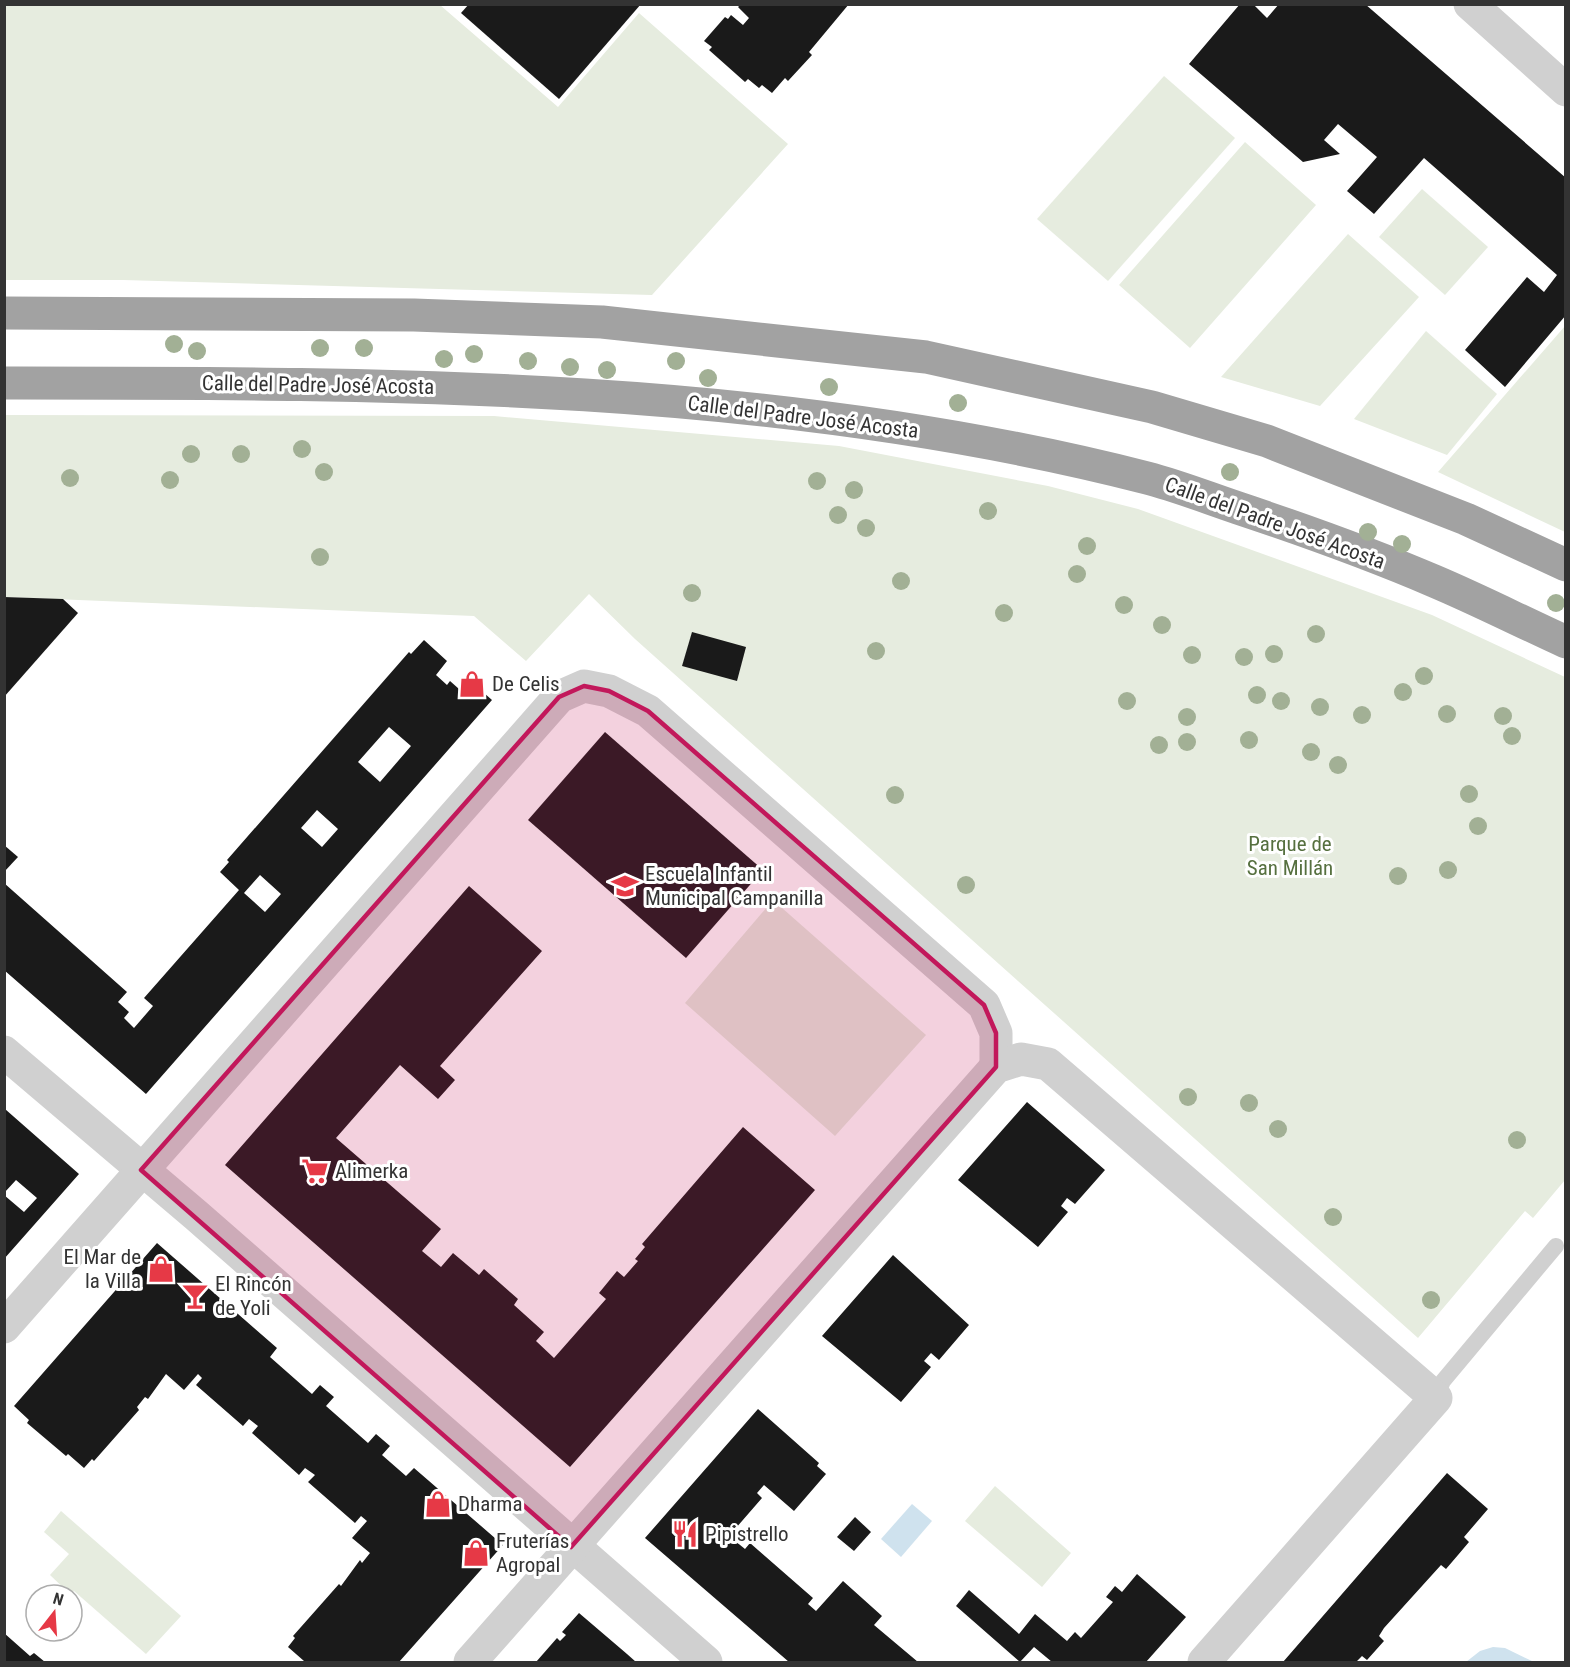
<svg xmlns="http://www.w3.org/2000/svg" width="1570" height="1667" font-family="'Roboto Condensed',sans-serif">
<style>
.green{fill:#e6ecdf}
.water{fill:#cfe2ee}
.building{fill:#1a1a1a;fill-rule:evenodd}
.lines{fill:none;stroke-linecap:round;stroke-linejoin:round}
.service{stroke:#d0d0d0;stroke-width:16}
.minor{stroke:#d0d0d0;stroke-width:33}
.trunk{stroke:#a2a2a2;stroke-width:33}
.tree{fill:#a2b095}
.marked{fill:#c2185b;fill-opacity:0.2;stroke:#c2185b;stroke-width:4.5;stroke-linejoin:round}
.labels{text-anchor:middle;dominant-baseline:central;stroke-width:6;stroke-linejoin:round;paint-order:stroke}
.street-label{font-size:21px;fill:#333;stroke:#fff}
.poi-label{font-size:21px;fill:#333;stroke:#fff;text-anchor:start}
.park-label{font-size:21px;fill:#56703f;stroke:#fff}
</style>
<rect width="100%" height="100%" fill="#fff"/>
<!-- green -->
<g class="green">
<polygon points="4,5 440,5 558,107 639,13 788,144 652,295 123,280 5,280"/>
<polygon points="1164,76 1235,138 1108,281 1037,219"/>
<polygon points="1245,142 1316,205 1190,348 1119,285"/>
<polygon points="1422,189 1488,247 1445,295 1379,237"/>
<polygon points="1348,234 1419,297 1320,406 1221,377"/>
<polygon points="1565,326 1565,532 1438,472"/>
<polygon points="1426,331 1497,394 1447,455 1354,419"/>
<polygon points="5,415 494,416 839,446 1048,486 1138,509 1432,615 1565,677 1565,1180 1533,1218 1525,1211 1418,1338 635,639 589,594 526,661 474,616 5,597"/>
<polygon points="773,900 926,1035 835,1136 685,1003"/>
<polygon points="995,1486 1071,1553 1042,1587 965,1521"/>
<polygon points="61,1511 181,1616 146,1654 74,1591 70,1594 50,1575 69,1554 44,1532"/>
</g>
<!-- water -->
<g class="water">
<polygon points="912,1504 932,1521 901,1557 881,1539"/>
<polygon points="1493,1647 1505,1648 1534,1662 1466,1662 1480,1651"/>
</g>
<!-- building -->
<g class="building">
<polygon points="469,4 641,4 559,99 461,13"/>
<polygon points="741,4 849,4 809,52 812,55 788,81 785,78 772,93 762,85 759,88 748,79 745,82 709,50 712,47 704,41 725,17 728,19 731,15 743,25 749,18 738,7"/>
<polygon points="1240,4 1253,4 1267,18 1279,4 1365,4 1566,178 1566,315 1505,387 1465,350 1527,277 1544,292 1557,275 1424,158 1374,214 1347,191 1377,157 1338,124 1324,140 1340,154 1303,162 1189,64"/>
<polygon points="4,597 63,599 78,613 4,697"/>
<polygon points="692,632 746,647 737,681 682,666"/>
<path d="M424 640 447 661 436 675 447 685 450 681 459 689 468 679 492 700 146 1094 4 970V883L127 992 118 1002 129 1012 124 1018 134 1028 153 1006 144 998 239 890 220 872 229 862 227 860 409 652 411 654ZM389 727 411 746 380 782 358 762ZM317 810 338 829 322 847 301 828ZM260 875 281 894 265 912 244 893Z"/>
<polygon points="605,732 763,870 686,958 528,820"/>
<polygon points="4,845 18,857 4,872"/>
<polygon points="469,886 542,951 440,1066 455,1080 438,1099 400,1065 336,1138 441,1229 422,1251 441,1267 453,1253 479,1275 484,1269 518,1299 514,1305 544,1332 536,1341 554,1358 606,1299 599,1293 617,1271 624,1277 638,1261 635,1259 645,1247 642,1244 743,1127 815,1190 570,1467 225,1165"/>
<polygon points="1027,1102 1105,1170 1075,1204 1067,1198 1061,1206 1068,1212 1038,1247 958,1180"/>
<polygon points="5,1109 79,1174 4,1259 4,1195 24,1212 37,1198 16,1180 5,1192"/>
<polygon points="157,1243 277,1348 270,1357 312,1394 320,1385 334,1397 326,1406 368,1443 376,1434 390,1446 382,1455 406,1476 414,1468 503,1545 399,1662 302,1662 304,1661 288,1647 295,1638 293,1636 339,1584 341,1586 360,1560 362,1563 370,1553 352,1538 367,1521 361,1516 355,1523 308,1482 315,1475 305,1468 299,1475 252,1433 258,1426 249,1419 243,1426 196,1385 202,1378 198,1374 184,1390 166,1374 148,1399 145,1397 137,1407 139,1410 94,1461 92,1459 84,1468 68,1454 66,1456 27,1423 29,1420 14,1406"/>
<polygon points="893,1255 969,1325 939,1360 931,1353 924,1361 931,1367 901,1402 822,1336"/>
<polygon points="758,1409 819,1463 817,1466 826,1474 794,1511 764,1485 757,1493 762,1498 729,1536 745,1549 750,1543 813,1598 808,1604 816,1611 843,1581 882,1616 874,1625 918,1662 789,1662 645,1538"/>
<polygon points="1447,1473 1488,1509 1464,1537 1469,1542 1458,1555 1446,1569 1441,1565 1384,1628 1379,1636 1384,1641 1367,1660 1362,1656 1356,1662 1283,1662"/>
<polygon points="855,1517 871,1532 854,1551 837,1537"/>
<polygon points="1137,1574 1186,1617 1146,1662 1052,1662 1034,1647 1020,1662 956,1606 969,1590 1019,1634 1035,1614 1067,1641 1075,1632 1081,1638 1113,1602 1106,1597 1115,1586 1122,1592"/>
<polygon points="579,1613 627,1654 636,1662 536,1662 557,1638 560,1641 566,1635 562,1632"/>
<polygon points="4,1633 30,1656 34,1653 45,1662 4,1662"/>
</g>
<g class="lines">
<!-- service -->
<polyline class="service" points="1436,1398 1443,1381 1556,1246"/>
<!-- minor -->
<g class="minor">
<polyline points="1470,4 1566,90"/>
<polyline points="4,1052 197,1216 706,1662"/>
<polyline points="4,1327 559,697 584,686 609,691 648,711 984,1005 996,1033 996,1067"/>
<polyline points="470,1662 996,1067 1021,1059 1048,1064 1436,1398 1204,1662"/>
</g>
<!-- trunk -->
<g class="trunk">
<polyline points="4,313 414,315 602,322 926,357 1152,407 1267,441 1466,519 1566,565"/>
<path d="M4 383C387 383 773 382 1147 478 1178 486 1208 498 1238 508 1304 530 1371 554 1434 581 1479 600 1522 622 1566 642"/>
</g>
</g>
<!-- trees -->
<g class="tree">
<circle cx="174" cy="344" r="9"/>
<circle cx="320" cy="348" r="9"/>
<circle cx="364" cy="348" r="9"/>
<circle cx="197" cy="351" r="9"/>
<circle cx="474" cy="354" r="9"/>
<circle cx="444" cy="359" r="9"/>
<circle cx="528" cy="361" r="9"/>
<circle cx="676" cy="361" r="9"/>
<circle cx="570" cy="367" r="9"/>
<circle cx="607" cy="370" r="9"/>
<circle cx="708" cy="378" r="9"/>
<circle cx="829" cy="387" r="9"/>
<circle cx="958" cy="403" r="9"/>
<circle cx="302" cy="449" r="9"/>
<circle cx="191" cy="454" r="9"/>
<circle cx="241" cy="454" r="9"/>
<circle cx="324" cy="472" r="9"/>
<circle cx="1230" cy="472" r="9"/>
<circle cx="70" cy="478" r="9"/>
<circle cx="170" cy="480" r="9"/>
<circle cx="817" cy="481" r="9"/>
<circle cx="854" cy="490" r="9"/>
<circle cx="988" cy="511" r="9"/>
<circle cx="838" cy="515" r="9"/>
<circle cx="866" cy="528" r="9"/>
<circle cx="1368" cy="532" r="9"/>
<circle cx="1402" cy="544" r="9"/>
<circle cx="1087" cy="546" r="9"/>
<circle cx="320" cy="557" r="9"/>
<circle cx="1077" cy="574" r="9"/>
<circle cx="901" cy="581" r="9"/>
<circle cx="692" cy="593" r="9"/>
<circle cx="1556" cy="603" r="9"/>
<circle cx="1124" cy="605" r="9"/>
<circle cx="1004" cy="613" r="9"/>
<circle cx="1162" cy="625" r="9"/>
<circle cx="1316" cy="634" r="9"/>
<circle cx="876" cy="651" r="9"/>
<circle cx="1274" cy="654" r="9"/>
<circle cx="1192" cy="655" r="9"/>
<circle cx="1244" cy="657" r="9"/>
<circle cx="1424" cy="676" r="9"/>
<circle cx="1403" cy="692" r="9"/>
<circle cx="1257" cy="695" r="9"/>
<circle cx="1127" cy="701" r="9"/>
<circle cx="1281" cy="701" r="9"/>
<circle cx="1320" cy="707" r="9"/>
<circle cx="1447" cy="714" r="9"/>
<circle cx="1362" cy="715" r="9"/>
<circle cx="1503" cy="716" r="9"/>
<circle cx="1187" cy="717" r="9"/>
<circle cx="1512" cy="736" r="9"/>
<circle cx="1249" cy="740" r="9"/>
<circle cx="1187" cy="742" r="9"/>
<circle cx="1159" cy="745" r="9"/>
<circle cx="1311" cy="752" r="9"/>
<circle cx="1338" cy="765" r="9"/>
<circle cx="1469" cy="794" r="9"/>
<circle cx="895" cy="795" r="9"/>
<circle cx="1478" cy="826" r="9"/>
<circle cx="1448" cy="870" r="9"/>
<circle cx="1398" cy="876" r="9"/>
<circle cx="966" cy="885" r="9"/>
<circle cx="1188" cy="1097" r="9"/>
<circle cx="1249" cy="1103" r="9"/>
<circle cx="1278" cy="1129" r="9"/>
<circle cx="1517" cy="1140" r="9"/>
<circle cx="1333" cy="1217" r="9"/>
<circle cx="1431" cy="1300" r="9"/>
</g>
<!-- marked area -->
<path class="marked" d="M584 686 609 691 648 711 984 1005 996 1033V1067L571 1547 141 1170 559 697Z"/>
<!-- icons -->
<defs>
<symbol id="shop-bare" viewBox="-9 -9 18 18"><path d="M-5-2.5h2.3a2.7 3.5 0 0 1 5.4 0H5L5.5 6h-11ZM-1.5-2.5h3a1.5 2.3 0 0 0-3 0Z" fill="#e63946" stroke="#fff" stroke-width="2.5" paint-order="stroke"/></symbol>
<symbol id="school-bare" viewBox="-9 -9 18 18"><path d="M0-5L7-2L0 1L-7-2ZM-4 1L0 2.5L4 1V4Q0 6-4 4Z" fill="#e63946" stroke="#fff" stroke-width="2.5" paint-order="stroke"/></symbol>
<symbol id="supermarket-bare" viewBox="-9 -9 18 18"><path d="M-6-5.5h2.5l.6 2H6L4.5 2H-2.5L-4.4-4H-6ZM-1.5 3.2a1.3 1.3 0 1 0 .1 0ZM3 3.2a1.3 1.3 0 1 0 .1 0Z" fill="#e63946" stroke="#fff" stroke-width="2.5" paint-order="stroke"/></symbol>
<symbol id="bar-bare" viewBox="-9 -9 18 18"><path d="M-6-5H6L.8 .8V4.5H3.5V6h-7V4.5H-.8V.8Z" fill="#e63946" stroke="#fff" stroke-width="2.5" paint-order="stroke"/></symbol>
<symbol id="restaurant-bare" viewBox="-9 -9 18 18"><path d="M-5-6h1v4h1v-4h1v4h1v-4h1v5L-1.5 .5V6h-2V.5L-5-1ZM5-6V6H3V1.5H1.5Q1.5-4 5-6Z" fill="#e63946" stroke="#fff" stroke-width="2.5" paint-order="stroke"/></symbol>
</defs>
<g fill-rule="evenodd">
<use href="#shop-bare" x="453" y="665" width="38" height="38"/>
<use href="#school-bare" x="606" y="867" width="38" height="38"/>
<use href="#supermarket-bare" x="296" y="1152" width="38" height="38"/>
<use href="#shop-bare" x="142" y="1250" width="38" height="38"/>
<use href="#bar-bare" x="176" y="1277" width="38" height="38"/>
<use href="#shop-bare" x="419" y="1485" width="38" height="38"/>
<use href="#restaurant-bare" x="666" y="1515" width="38" height="38"/>
<use href="#shop-bare" x="457" y="1534" width="38" height="38"/>
</g>
<g class="labels">
<!-- street labels -->
<g class="street-label">
<text transform="translate(318 385) rotate(1)">Calle del Padre José Acosta</text>
<text transform="translate(803 417) rotate(7)">Calle del Padre José Acosta</text>
<text transform="translate(1275 523) rotate(20)">Calle del Padre José Acosta</text>
</g>
<!-- poi labels -->
<g class="poi-label">
<text x="492" y="684">De Celis</text>
<text x="645" y="874">Escuela Infantil<tspan x="645" dy="24">Municipal Campanilla</tspan></text>
<text x="335" y="1171">Alimerka</text>
<text x="141" y="1257" text-anchor="end">El Mar de<tspan x="141" dy="24">la Villa</tspan></text>
<text x="215" y="1284">El Rincón<tspan x="215" dy="24">de Yoli</tspan></text>
<text x="458" y="1504">Dharma</text>
<text x="705" y="1534">Pipistrello</text>
<text x="496" y="1541">Fruterías<tspan x="496" dy="24">Agropal</tspan></text>
</g>
<!-- park labels -->
<g class="park-label">
<text x="1290" y="844">Parque de<tspan x="1290" dy="24">San Millán</tspan></text>
</g>
</g>
<!-- border -->
<rect width="1570" height="1667" fill="none" stroke="#333333" stroke-width="12"/>
<!-- north arrow -->
<g transform="translate(54 1613) rotate(17)"><circle r="28" fill="#ffffff" stroke="#adadad" stroke-width="1.5"/>
<path d="M0-4.5L10 22L0 15L-10 22Z" fill="#e63946"/>
<text y="-9" font-size="16" font-weight="bold" text-anchor="middle" fill="#333333">N</text>
</g>
</svg>
